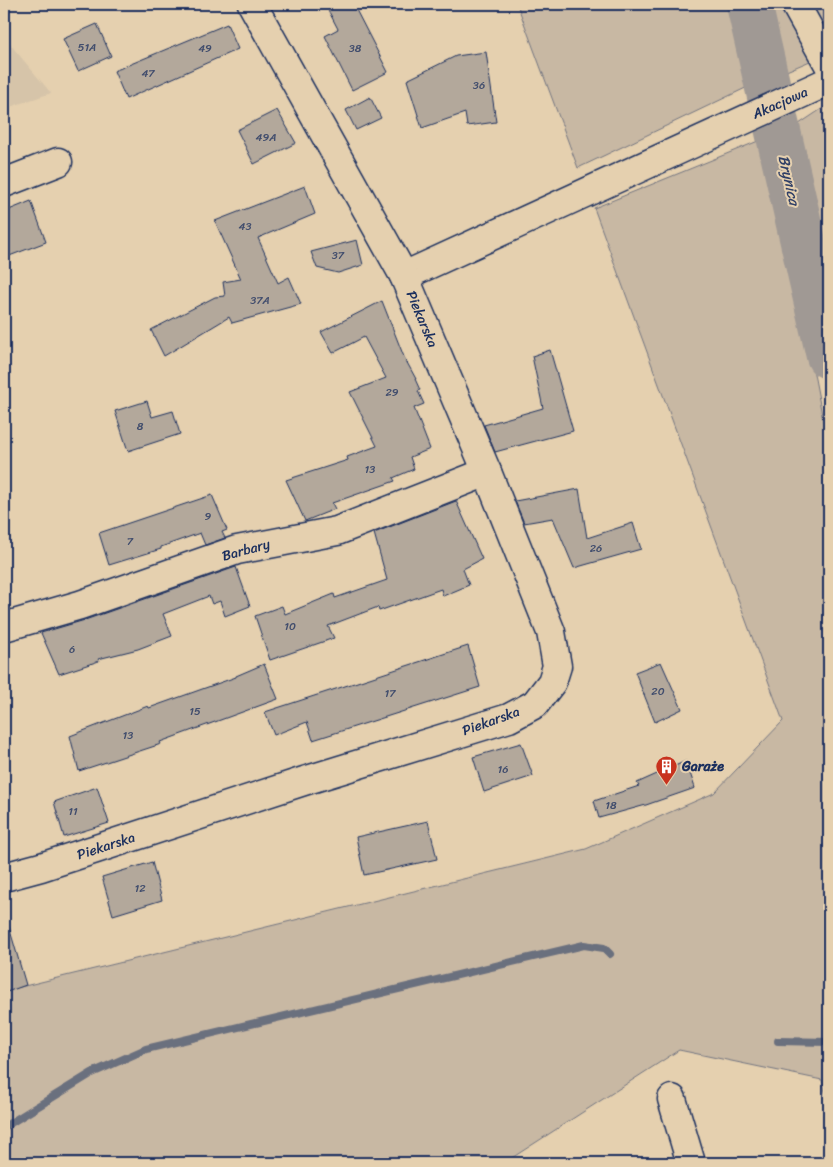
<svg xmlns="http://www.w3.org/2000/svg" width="833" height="1167" font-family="Sriracha,sans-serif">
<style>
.built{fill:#d6c4a9}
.green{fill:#c8b8a3;stroke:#727480}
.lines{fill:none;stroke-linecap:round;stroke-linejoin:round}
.stream{stroke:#6b6f7e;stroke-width:8}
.river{stroke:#a09994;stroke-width:46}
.building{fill:#b3a89b;stroke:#1b2f5e}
.minor-casing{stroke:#1b2f5e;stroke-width:31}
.minor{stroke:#e5d0af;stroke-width:28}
.labels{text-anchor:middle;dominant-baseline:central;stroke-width:4;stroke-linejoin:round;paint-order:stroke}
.number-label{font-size:11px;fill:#414d6d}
.street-label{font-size:14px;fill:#1b2f5e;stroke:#e5d0af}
.poi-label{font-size:14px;font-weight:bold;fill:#1b2f5e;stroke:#e5d0af;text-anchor:start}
.water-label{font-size:15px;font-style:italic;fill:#2f3f66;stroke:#e5d0af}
</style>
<rect width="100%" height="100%" fill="#e5d0af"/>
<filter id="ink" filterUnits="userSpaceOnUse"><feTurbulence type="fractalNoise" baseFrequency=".02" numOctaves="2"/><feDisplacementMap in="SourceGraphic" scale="10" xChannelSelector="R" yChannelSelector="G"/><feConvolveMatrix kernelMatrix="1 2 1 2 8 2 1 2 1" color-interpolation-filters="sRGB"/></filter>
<g filter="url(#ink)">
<!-- built -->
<polygon class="built" points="4,37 51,93 4,109"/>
<!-- green -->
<g class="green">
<polygon points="517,4 738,4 756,83 578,168"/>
<polygon points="759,4 829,4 829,53 777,75"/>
<polygon points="829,104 829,301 793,128"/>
<polygon points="768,137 829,451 829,1107 822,1080 679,1050 504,1163 4,1163 4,991 586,849 714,793 783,721 594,208"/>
</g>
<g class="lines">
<!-- stream -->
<g class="stream">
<polyline points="778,1041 829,1042"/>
<polyline points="4,1127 92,1073 146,1049 584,945 604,948 610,954"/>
</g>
<!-- river -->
<polyline class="river" points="749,4 829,356"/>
</g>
<!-- building -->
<g class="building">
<polygon points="325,4 353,4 388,72 352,90 325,36 338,29"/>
<polygon points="97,24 111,56 78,71 63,39"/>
<polygon points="227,24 238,49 126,99 114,71"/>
<polygon points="486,52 496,122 467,126 465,113 422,128 407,80 456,56"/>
<polygon points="370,97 381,118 356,130 346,110"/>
<polygon points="277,110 296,143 254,164 237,130"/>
<polygon points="305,186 315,214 258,238 278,283 289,277 301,304 232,323 229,317 164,356 151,330 215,297 225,296 223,282 241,279 215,221"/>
<polygon points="31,201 46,242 4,258 4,212"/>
<polygon points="357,240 363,265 338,273 317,268 311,252"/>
<polygon points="382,301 404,357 416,379 415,379 420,390 418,391 424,404 414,408 430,449 410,457 414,469 393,478 395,481 332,503 335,509 305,521 286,480 348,460 347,457 377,446 350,392 386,378 364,337 333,353 321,332"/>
<polygon points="550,350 573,431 495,452 484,425 543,408 532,356"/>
<polygon points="147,401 152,417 173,411 180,434 128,451 115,411"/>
<polygon points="579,489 587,538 633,523 641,549 574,568 553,518 524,523 515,501"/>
<polygon points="212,495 227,530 222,532 225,538 205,545 200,533 161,547 161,549 109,565 99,533"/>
<polygon points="456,501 482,559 463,569 469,585 443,596 441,589 379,611 378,607 328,626 334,638 270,660 255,616 282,606 285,614 334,594 335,598 387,580 374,533"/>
<polygon points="236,567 250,606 225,616 220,601 212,604 209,596 163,614 172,636 138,649 98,659 99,661 59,674 41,633 85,620"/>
<polygon points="468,646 480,687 313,740 307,722 274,735 265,712"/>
<polygon points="661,662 682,709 655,722 635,672"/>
<polygon points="264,664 278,699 160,742 161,744 79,771 70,736 148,706 149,708 236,677 236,676"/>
<polygon points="521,743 533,776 484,792 473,757"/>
<polygon points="686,761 695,788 646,805 599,818 594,801 639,786 637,783"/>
<polygon points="97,787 109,823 64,837 54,802"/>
<polygon points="428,821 437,859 364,875 356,837"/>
<polygon points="152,862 162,900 113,915 102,877"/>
<polygon points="9,927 26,985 4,993 4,928"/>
</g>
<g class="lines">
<defs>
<g id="minor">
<polyline points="795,4 829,65"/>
<polyline points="4,183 58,162"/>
<polyline points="404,276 829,81"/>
<polyline points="4,627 80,605 237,550 337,531 487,472"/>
<polyline points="4,877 41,867 304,781 509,718 535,704 552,682 557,666 551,632 487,472 404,276 252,4"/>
<polyline points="672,1099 691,1163"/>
</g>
</defs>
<!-- minor casing -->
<use href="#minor" class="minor-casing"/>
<!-- minor -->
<use href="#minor" class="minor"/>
</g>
</g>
<!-- icons -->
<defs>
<symbol id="building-pin" viewBox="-11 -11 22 30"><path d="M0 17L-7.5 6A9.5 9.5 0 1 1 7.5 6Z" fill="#c8321e" stroke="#e5d0af"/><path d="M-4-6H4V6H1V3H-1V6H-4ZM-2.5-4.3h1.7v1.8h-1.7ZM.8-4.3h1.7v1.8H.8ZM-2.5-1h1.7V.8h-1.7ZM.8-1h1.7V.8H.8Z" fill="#fff"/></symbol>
</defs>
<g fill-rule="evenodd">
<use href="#building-pin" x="654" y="754" width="25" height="34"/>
</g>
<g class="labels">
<!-- number labels -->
<g class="number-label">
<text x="87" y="47">51A</text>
<text x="205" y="48">49</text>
<text x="355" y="48">38</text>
<text x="148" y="73">47</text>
<text x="479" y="85">36</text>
<text x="266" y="137">49A</text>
<text x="245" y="226">43</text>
<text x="338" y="255">37</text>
<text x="260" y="300">37A</text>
<text x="392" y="392">29</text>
<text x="140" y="426">8</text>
<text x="370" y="469">13</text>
<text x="208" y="516">9</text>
<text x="130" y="541">7</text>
<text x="596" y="548">26</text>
<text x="290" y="626">10</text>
<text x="72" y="649">6</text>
<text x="658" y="691">20</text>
<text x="390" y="693">17</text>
<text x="195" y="711">15</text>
<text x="128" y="735">13</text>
<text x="503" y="769">16</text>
<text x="611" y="805">18</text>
<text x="73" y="811">11</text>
<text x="140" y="888">12</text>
</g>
<!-- street labels -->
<g class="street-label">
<text transform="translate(780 103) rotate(-24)">Akacjowa</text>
<text transform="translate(422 319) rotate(67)">Piekarska</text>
<text transform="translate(246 550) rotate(-15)">Barbary</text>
<text transform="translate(491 721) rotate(-20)">Piekarska</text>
<text transform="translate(106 846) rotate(-18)">Piekarska</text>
</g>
<!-- poi labels -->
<g class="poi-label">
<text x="682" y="766">Garaże</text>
</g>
<!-- water labels -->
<g class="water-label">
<text transform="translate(789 180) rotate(77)">Brynica</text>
</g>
</g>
<!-- margin -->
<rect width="833" height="1167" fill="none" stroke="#e5d0af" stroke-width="20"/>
<rect x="10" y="10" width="813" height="1147" fill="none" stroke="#1b2f5e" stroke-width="2" filter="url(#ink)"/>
</svg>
